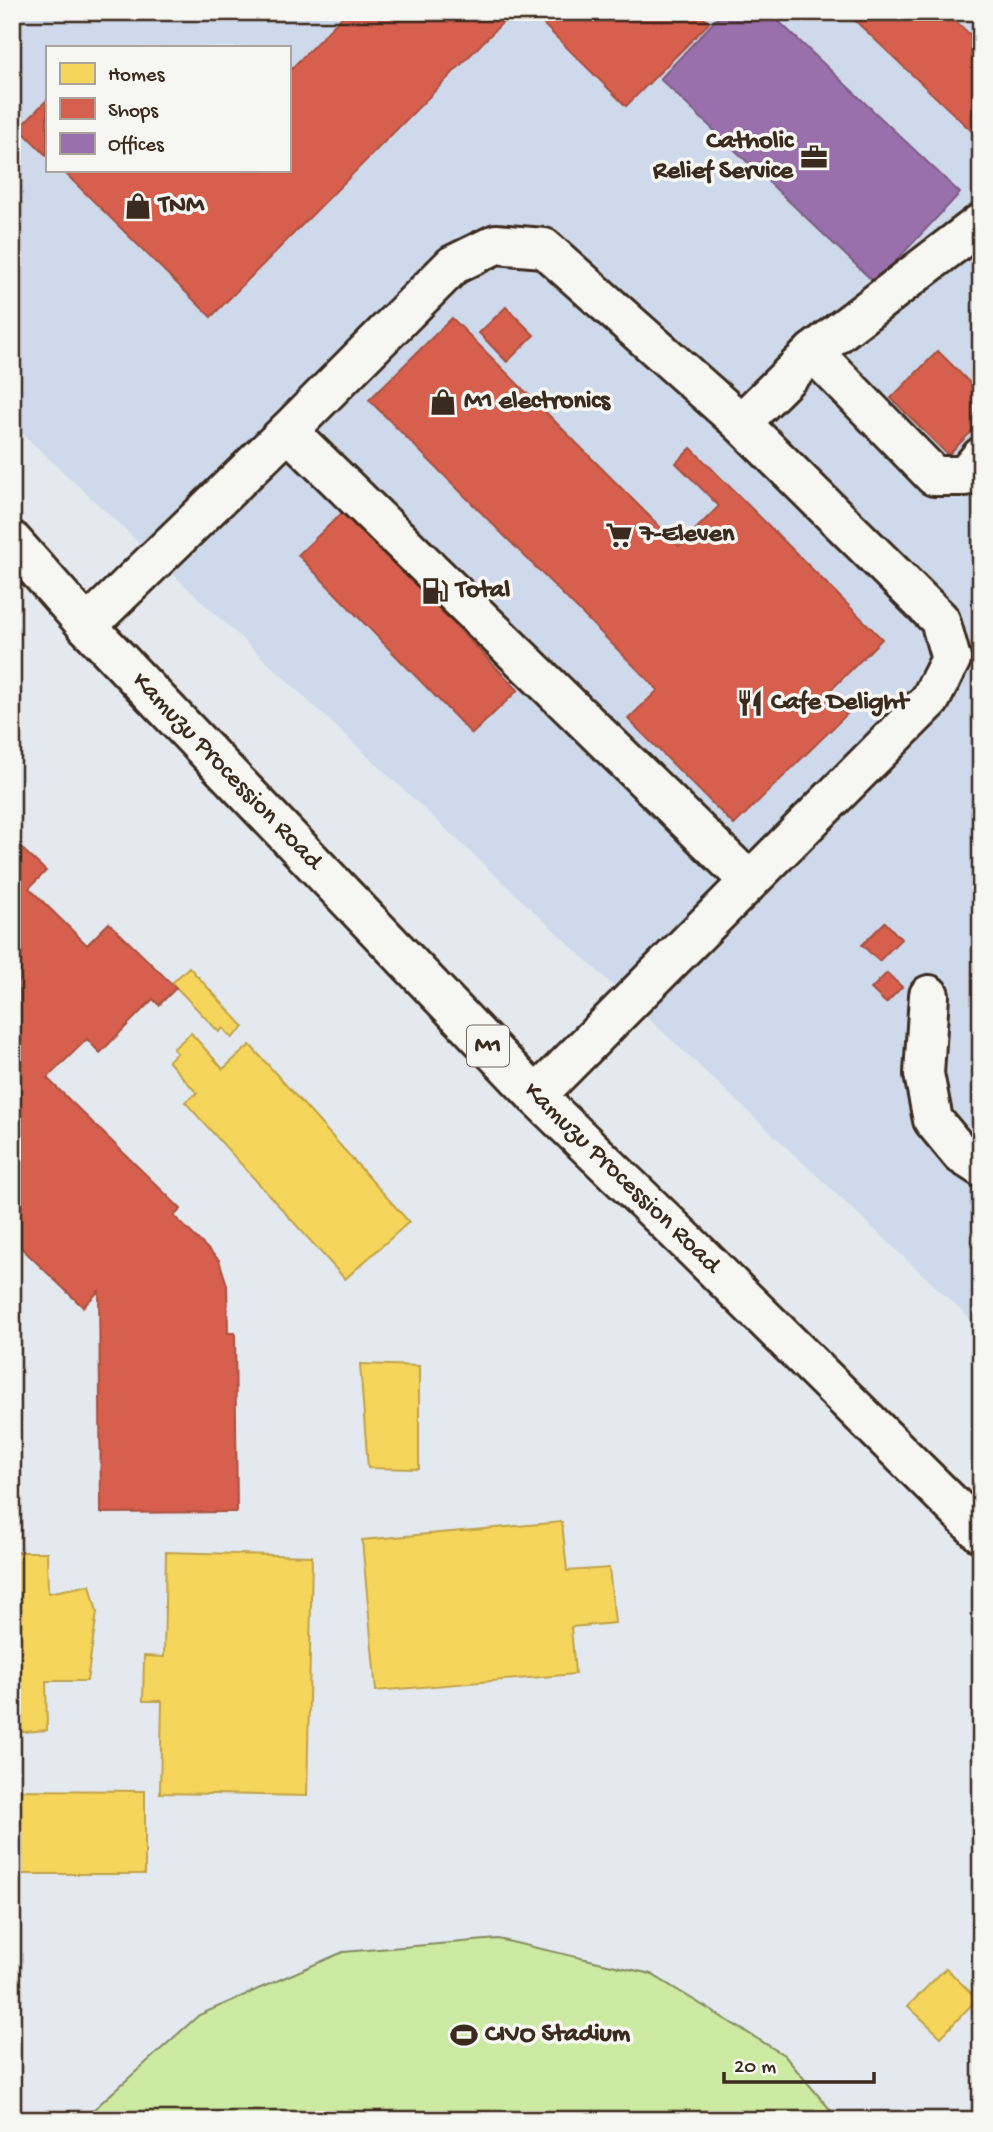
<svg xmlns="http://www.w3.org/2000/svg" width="993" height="2132" font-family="'Gochi Hand',sans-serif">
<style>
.built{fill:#ced9eb;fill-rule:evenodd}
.green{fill:#cceaa1;stroke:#848a60;stroke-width:2}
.homes{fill:#f6d55c;stroke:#bea249;stroke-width:2}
.shops{fill:#d6604d;stroke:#a8503f;stroke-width:2}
.offices{fill:#9970ab;stroke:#7d5b81;stroke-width:2}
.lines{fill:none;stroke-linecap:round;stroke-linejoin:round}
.minor-casing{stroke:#3b2a1e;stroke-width:44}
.highway-casing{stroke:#3b2a1e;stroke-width:44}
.minor{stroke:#f6f6f2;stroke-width:38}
.highway{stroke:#f6f6f2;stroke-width:38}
.labels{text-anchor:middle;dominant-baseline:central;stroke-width:7;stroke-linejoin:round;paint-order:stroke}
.shield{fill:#f6f6f2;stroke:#73675e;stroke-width:2}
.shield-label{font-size:24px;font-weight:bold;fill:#3b2a1e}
.poi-label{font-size:26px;font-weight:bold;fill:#3b2a1e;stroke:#f6f6f2;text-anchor:start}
.street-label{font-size:26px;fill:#3b2a1e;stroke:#f6f6f2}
</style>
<rect width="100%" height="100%" fill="#e4e9ef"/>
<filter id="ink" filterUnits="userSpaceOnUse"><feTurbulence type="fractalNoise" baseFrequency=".0143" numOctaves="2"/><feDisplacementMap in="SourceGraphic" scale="14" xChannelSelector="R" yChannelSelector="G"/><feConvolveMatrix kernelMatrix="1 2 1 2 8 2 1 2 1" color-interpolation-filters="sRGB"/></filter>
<g filter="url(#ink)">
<!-- built -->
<path class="built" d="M12 12H981V1329L12 424ZM47 47H289V170H47Z"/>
<!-- green -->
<polygon class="green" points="498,1939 651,1974 784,2055 839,2120 82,2120 199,2015 343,1952"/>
<!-- homes -->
<g class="homes">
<polygon points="189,967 244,1027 232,1038 223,1028 219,1032 172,983"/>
<polygon points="191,1033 223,1069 250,1045 409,1222 345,1279 185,1102 197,1093 168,1061 177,1053 173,1049"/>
<polygon points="360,1364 419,1366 419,1469 368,1468"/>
<polygon points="562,1522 567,1571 609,1568 615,1623 571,1627 575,1674 376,1691 362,1540"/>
<polygon points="12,1552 47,1552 48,1593 90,1585 97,1612 87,1681 46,1681 47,1730 12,1733"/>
<polygon points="166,1552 312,1556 307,1796 160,1793 162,1701 143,1701 144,1656 164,1657"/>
<polygon points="12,1790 145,1791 145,1874 12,1874"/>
<polygon points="946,1968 977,1999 941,2037 908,2006"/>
</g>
<!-- shops -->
<g class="shops">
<polygon points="347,12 513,12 211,317 62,170 289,170 289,71"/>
<polygon points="531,12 698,12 709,23 626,106"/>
<polygon points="846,12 946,12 981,45 981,140"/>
<polygon points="47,100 47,156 19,128"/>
<polygon points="506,307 534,335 507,362 479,333"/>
<polygon points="452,318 679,546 719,506 676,463 691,448 882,639 827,694 847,714 734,825 628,719 658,690 369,400"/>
<polygon points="938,351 981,394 981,422 948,455 891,398"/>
<polygon points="344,511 518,690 472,734 298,555"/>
<polygon points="18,845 46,871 29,888 87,945 109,923 176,988 159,1005 153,999 100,1053 87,1039 47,1078 181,1209 174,1216 219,1260 227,1285 228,1333 235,1333 237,1512 101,1513 99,1291 83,1307 12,1239 12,851"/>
<polygon points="885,922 901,939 879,961 862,945"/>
<polygon points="887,973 902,987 886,1003 871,989"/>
</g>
<!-- offices -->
<polygon class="offices" points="723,12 769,12 960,193 875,283 660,79"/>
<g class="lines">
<defs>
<g id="minor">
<polyline points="813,352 934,476 965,476 981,457"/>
<polyline points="741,423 813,352 981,223"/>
<polyline points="288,431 749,881"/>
<polyline points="87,626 288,431 453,265 496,244 544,248 741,423 940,620 951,659 930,700 536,1096"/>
<polyline points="929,995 924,1074 933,1120 961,1154 981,1167"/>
</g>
<g id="highway">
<path id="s1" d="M12 541 87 626 536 1096 688 1243 981 1533"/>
</g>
</defs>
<!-- minor casing -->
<use href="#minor" class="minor-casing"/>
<!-- highway casing -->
<use href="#highway" class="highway-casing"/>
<!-- minor -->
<use href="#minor" class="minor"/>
<!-- highway -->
<use href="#highway" class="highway"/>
</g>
</g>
<!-- icons -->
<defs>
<symbol id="office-bare" viewBox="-9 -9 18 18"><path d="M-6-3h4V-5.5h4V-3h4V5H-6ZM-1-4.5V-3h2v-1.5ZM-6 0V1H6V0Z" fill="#3b2a1e" stroke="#f6f6f2" stroke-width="2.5" paint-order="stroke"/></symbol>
<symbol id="shop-bare" viewBox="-9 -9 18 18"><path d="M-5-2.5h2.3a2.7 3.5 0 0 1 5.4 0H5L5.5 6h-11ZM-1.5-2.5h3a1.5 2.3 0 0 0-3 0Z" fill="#3b2a1e" stroke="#f6f6f2" stroke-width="2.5" paint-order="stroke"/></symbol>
<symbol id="supermarket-bare" viewBox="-9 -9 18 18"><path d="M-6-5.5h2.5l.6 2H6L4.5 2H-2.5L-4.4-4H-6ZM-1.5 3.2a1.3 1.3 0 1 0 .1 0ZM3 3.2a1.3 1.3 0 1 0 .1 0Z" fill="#3b2a1e" stroke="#f6f6f2" stroke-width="2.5" paint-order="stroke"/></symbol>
<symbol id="fuel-bare" viewBox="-9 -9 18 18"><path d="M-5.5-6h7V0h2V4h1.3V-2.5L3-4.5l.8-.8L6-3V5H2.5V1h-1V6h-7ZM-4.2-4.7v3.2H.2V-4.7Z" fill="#3b2a1e" stroke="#f6f6f2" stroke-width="2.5" paint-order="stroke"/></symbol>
<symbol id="restaurant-bare" viewBox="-9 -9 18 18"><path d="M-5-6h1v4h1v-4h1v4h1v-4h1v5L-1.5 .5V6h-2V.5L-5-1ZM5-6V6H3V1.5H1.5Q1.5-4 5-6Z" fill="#3b2a1e" stroke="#f6f6f2" stroke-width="2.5" paint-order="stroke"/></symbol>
<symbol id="stadium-bare" viewBox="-9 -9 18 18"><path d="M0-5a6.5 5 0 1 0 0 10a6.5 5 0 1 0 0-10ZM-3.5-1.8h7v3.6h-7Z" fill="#3b2a1e" stroke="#f6f6f2" stroke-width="2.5" paint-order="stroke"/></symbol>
</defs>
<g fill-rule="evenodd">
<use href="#office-bare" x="795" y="138" width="38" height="38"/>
<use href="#shop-bare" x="119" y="187" width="38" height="38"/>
<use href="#shop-bare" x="424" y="383" width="38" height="38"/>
<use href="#supermarket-bare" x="600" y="516" width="38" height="38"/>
<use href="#fuel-bare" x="416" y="572" width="38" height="38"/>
<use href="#restaurant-bare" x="731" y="684" width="38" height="38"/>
<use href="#stadium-bare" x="445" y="2016" width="38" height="38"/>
</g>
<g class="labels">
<!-- shield labels -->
<rect class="shield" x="467" y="1025.5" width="42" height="41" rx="5"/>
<g class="shield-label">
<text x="488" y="1046">M1</text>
</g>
<!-- poi labels -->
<g class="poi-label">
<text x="793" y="142" text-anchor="end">Catholic<tspan x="793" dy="30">Relief Service</tspan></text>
<text x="159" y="206">TNM</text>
<text x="464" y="402">M1 electronics</text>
<text x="640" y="535">7-Eleven</text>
<text x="456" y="591">Total</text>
<text x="771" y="703">Cafe Delight</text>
<text x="485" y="2035">CIVO Stadium</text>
</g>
<!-- street labels -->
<g class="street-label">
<text stroke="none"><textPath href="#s1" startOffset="315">Kamuzu Procession Road</textPath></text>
<text stroke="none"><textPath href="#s1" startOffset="882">Kamuzu Procession Road</textPath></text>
</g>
</g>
<!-- margin -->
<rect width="993" height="2132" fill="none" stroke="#f6f6f2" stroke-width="42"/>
<rect x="21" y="21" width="951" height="2090" fill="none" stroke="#3b2a1e" stroke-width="2.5" filter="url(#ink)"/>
<!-- legend -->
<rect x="46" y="46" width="245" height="126" fill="#f6f6f2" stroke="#aba49d" stroke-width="2"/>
<rect x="60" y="63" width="35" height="21" fill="#f6d55c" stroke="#aba49d" stroke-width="2"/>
<text x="108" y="80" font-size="21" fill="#3b2a1e">Homes</text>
<rect x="60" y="98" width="35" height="21" fill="#d6604d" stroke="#aba49d" stroke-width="2"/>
<text x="108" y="116" font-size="21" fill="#3b2a1e">Shops</text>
<rect x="60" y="133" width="35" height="21" fill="#9970ab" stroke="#aba49d" stroke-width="2"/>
<text x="108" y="150" font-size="21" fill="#3b2a1e">Offices</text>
<!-- scale -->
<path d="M724 2072v10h150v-10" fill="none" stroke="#3b2a1e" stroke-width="3.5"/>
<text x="734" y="2072" font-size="21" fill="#3b2a1e" stroke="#f6f6f2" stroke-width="5" paint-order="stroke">20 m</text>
</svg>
